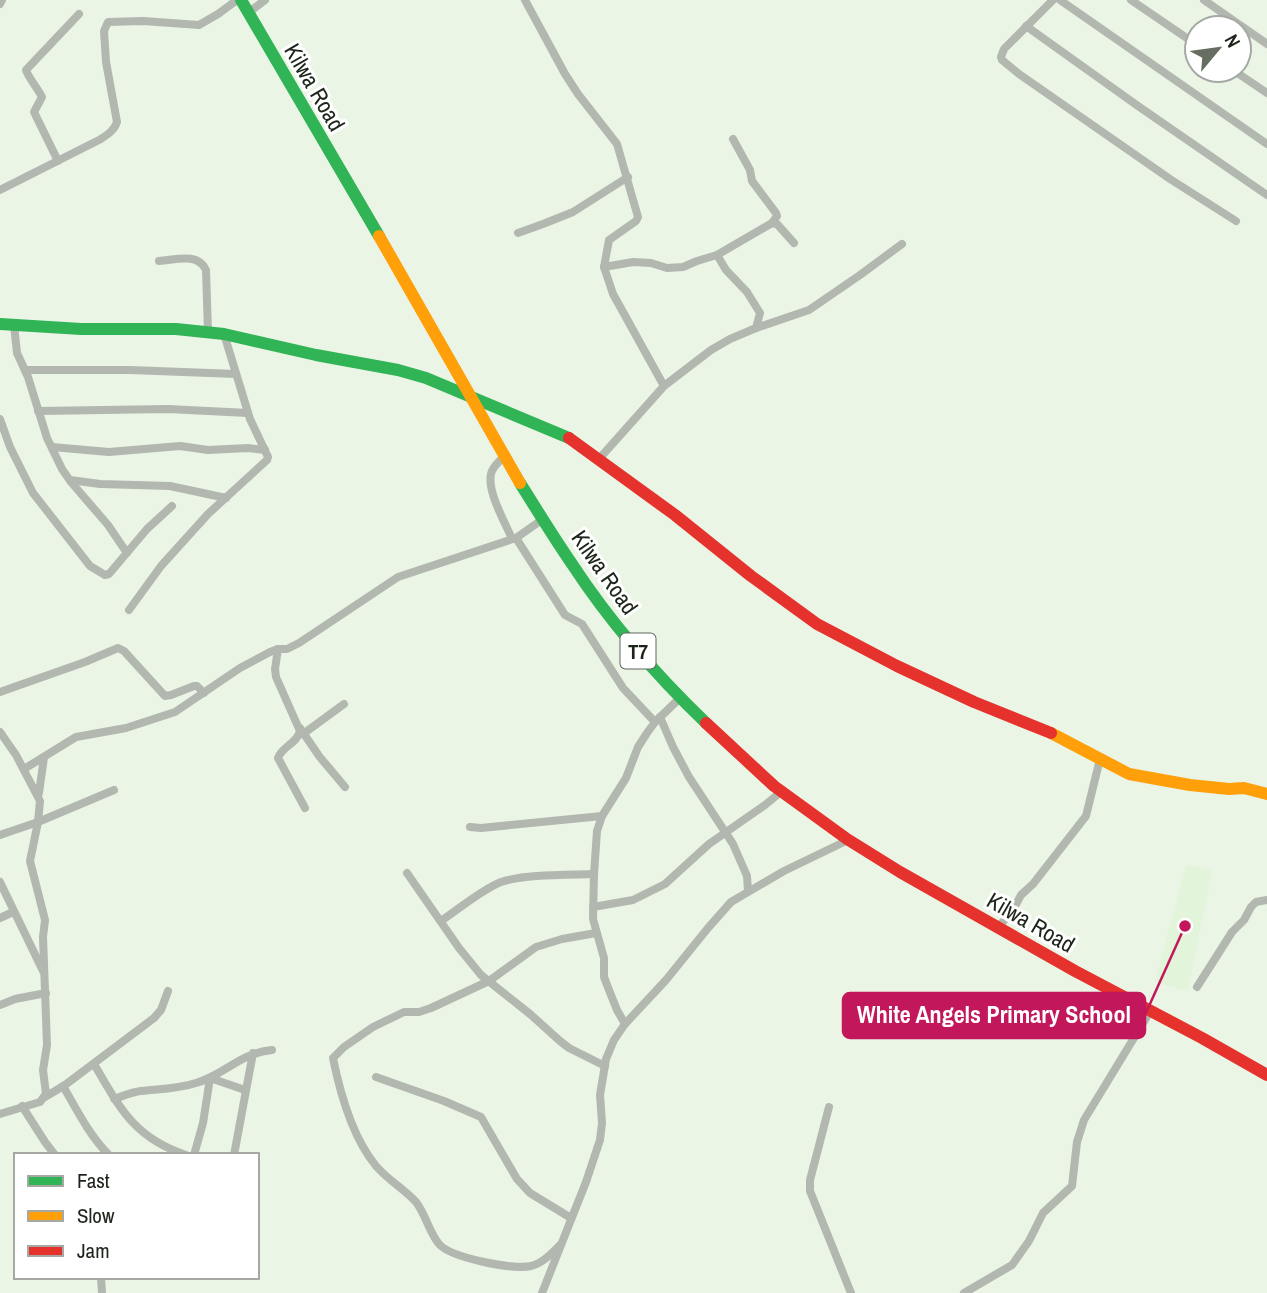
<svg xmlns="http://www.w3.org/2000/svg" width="1267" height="1293" font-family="'Archivo Narrow',sans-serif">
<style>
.built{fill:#e2f4d9}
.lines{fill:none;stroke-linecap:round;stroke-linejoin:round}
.street{stroke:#b2b7af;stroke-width:8}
.fast{stroke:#30b455;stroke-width:12}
.slow{stroke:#ff9f0a;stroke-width:12}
.jam{stroke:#e5322d;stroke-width:12}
.labels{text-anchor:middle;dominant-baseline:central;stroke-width:6;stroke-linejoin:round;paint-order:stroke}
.shield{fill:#fff;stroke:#61665f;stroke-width:2}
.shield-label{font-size:21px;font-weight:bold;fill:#1d251a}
.street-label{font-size:23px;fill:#1d251a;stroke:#fff}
.leader{fill:none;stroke:#c2185b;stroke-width:2.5}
.callout-dot{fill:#c2185b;stroke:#fff;stroke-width:2.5}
.callout{fill:#c2185b;stroke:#c2185b;stroke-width:2.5}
.callout-label{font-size:24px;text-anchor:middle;font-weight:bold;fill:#fff}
</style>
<rect width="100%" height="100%" fill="#eaf5e5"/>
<!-- built -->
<polygon class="built" points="1186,865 1212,870 1188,991 1155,982"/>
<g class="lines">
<!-- street -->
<g class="street">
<polyline points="525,0 565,74 578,94 617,144 638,217 636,221 609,240 604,267 613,294 664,386"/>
<polyline points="1053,0 1004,49 1001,57 1002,60 1019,74 1170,179 1236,221"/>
<polyline points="1060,0 1267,144"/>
<polyline points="1131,0 1197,45"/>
<polyline points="1204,0 1267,44"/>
<polyline points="0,4 2,0"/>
<polyline points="248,13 265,0"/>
<polyline points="1026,26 1138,106 1267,195"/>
<polyline points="1233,70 1267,93"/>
<polyline points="733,139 750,170 752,181 776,213 777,216 772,223"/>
<path d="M58 161 34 112 42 97C38 89 28 77 26 70L79 14"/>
<path d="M0 190 99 140C107 135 114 131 117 122L106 62 104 31 108 22 143 21 199 25 218 14 237 0"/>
<polyline points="518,233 543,224 573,212 628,177"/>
<polyline points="717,255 726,270 747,292 760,313 756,328"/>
<path d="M159 261C175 260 198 252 206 270L208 332"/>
<polyline points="604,267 633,262 651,263 667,268 683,267 697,261 717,255 772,223 777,224 794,243"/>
<polyline points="14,325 17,353 28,377 47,438 62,469 71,482 108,525 127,553"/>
<polyline points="25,370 130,370 236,374"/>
<polyline points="38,411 168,409 248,413"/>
<polyline points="0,419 10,447 33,493 90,566 105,575 109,574 147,529 172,506"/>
<polyline points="52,447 109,452 180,446 208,450 248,448 265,450"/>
<path d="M504 456C500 461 492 467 491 474 487 492 505 522 512 539"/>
<polyline points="599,459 664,386 711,350 730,339 756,328 809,310 860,275 902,244"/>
<polyline points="70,480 100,484 170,486 226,498"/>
<polyline points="516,538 565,615 582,624 623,688 655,722"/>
<polyline points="129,610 161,566 208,514 267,460 268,457 250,419 224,334"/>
<path d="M278 649 275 669 276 677 300 731C297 744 282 746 278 758L305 808"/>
<polyline points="0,692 85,662 118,648 124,651 165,696 171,695 194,686 197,686 204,693"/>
<polyline points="660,717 673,747 689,777 733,844 747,876 748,891"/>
<polyline points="300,728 319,756 345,787"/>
<polyline points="0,732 16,755 40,801 38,822 30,861 45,920 43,937 47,1045 43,1070 46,1094 40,1102 0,1114"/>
<polyline points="303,734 344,704"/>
<polyline points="24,769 76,737 126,728 175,712 240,668 270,652 278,649 287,649 299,643 398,577 516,538 543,519"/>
<polyline points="39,793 44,757"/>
<polyline points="470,827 481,828 602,816"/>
<polyline points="0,835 38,822 114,790"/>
<polyline points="407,873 459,948 481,975 530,1014 560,1041 569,1048 605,1066"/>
<polyline points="0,882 43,971"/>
<polyline points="593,907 633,900 665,884 709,844 765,805 782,791"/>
<polyline points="0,918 13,912"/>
<path d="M441 921C459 909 481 890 501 882 525 874 568 875 594 874"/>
<polyline points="998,927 1012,912 1021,895 1033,884 1086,816 1100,759"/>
<polyline points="1197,987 1232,932 1244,920 1251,907 1256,902 1267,900"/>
<polyline points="0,1005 15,999 46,993"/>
<polyline points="625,1024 617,1010 607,985 604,977 604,958 593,919 594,874 597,831 602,816 626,778 638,747 647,733 655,722 680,698"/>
<path d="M94 1064C120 1108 134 1138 186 1155"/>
<polyline points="376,1077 444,1101 481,1117 517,1179 530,1193 571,1218"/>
<polyline points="210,1078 245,1090"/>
<path d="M63 1086C77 1110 89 1135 109 1155"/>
<polyline points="45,1097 65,1085 154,1018 161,1010 168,991"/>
<path d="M114 1099C123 1096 132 1092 141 1091 160 1089 178 1089 196 1083 224 1075 240 1053 272 1050"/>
<polyline points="22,1106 45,1142 55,1155"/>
<polyline points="829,1107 810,1180 810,1191 851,1293"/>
<polyline points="194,1155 203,1123 210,1078"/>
<polyline points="234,1155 253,1053"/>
<path d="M561 1244C552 1253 543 1263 531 1266 513 1270 451 1258 439 1244 429 1232 426 1215 416 1202 404 1189 388 1180 376 1166 353 1138 340 1093 333 1058L344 1047 373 1027 404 1012H419L431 1008 489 981 536 947 562 939 596 933"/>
<polyline points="101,1277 102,1293"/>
<polyline points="542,1293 586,1182 600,1140 602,1123 600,1095 606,1059 614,1040 625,1024 666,980 708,928 731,902 784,871 844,842 847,839"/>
<polyline points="964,1293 1012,1265 1029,1241 1043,1213 1072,1186 1077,1142 1084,1120 1151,1010"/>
</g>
<!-- fast -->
<g class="fast">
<polyline points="241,0 379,236"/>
<polyline points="0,324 81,329 176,329 224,334 316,355 398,370 426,378 569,438"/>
<path d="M520 483C537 510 554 538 572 564 610 622 656 675 706 723"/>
</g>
<!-- slow -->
<g class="slow">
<polyline points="379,236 520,483"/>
<polyline points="1051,733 1129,774 1190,785 1229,789 1244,788 1267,794"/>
</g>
<!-- jam -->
<g class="jam">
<polyline points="569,438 675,515 751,576 817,624 897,666 974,702 1051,733"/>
<polyline points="706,723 774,786 847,839 900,872 1075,971 1202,1038 1267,1075"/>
</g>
</g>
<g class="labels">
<!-- shield labels -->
<rect class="shield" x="620.5" y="633.5" width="35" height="35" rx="5"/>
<g class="shield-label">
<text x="638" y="651">T7</text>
</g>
<!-- street labels -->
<g class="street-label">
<text transform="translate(315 87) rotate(60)">Kilwa Road</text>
<text transform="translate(605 572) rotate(55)">Kilwa Road</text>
<text transform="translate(1031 922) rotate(30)">Kilwa Road</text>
</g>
</g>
<!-- callouts -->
<path class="leader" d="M1185 926L1145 1015"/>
<circle class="callout-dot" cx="1185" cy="926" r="7"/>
<rect class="callout" x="843" y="993" width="302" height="45" rx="7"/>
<g class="callout-label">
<text x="994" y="1023">White Angels Primary School</text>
</g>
<!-- legend -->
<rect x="14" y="1153" width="245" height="126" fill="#ffffff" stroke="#a5a8a3" stroke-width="2"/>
<rect x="28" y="1176" width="35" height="10" fill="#30b455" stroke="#a5a8a3" stroke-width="2"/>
<text x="77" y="1188" font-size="21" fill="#1d251a">Fast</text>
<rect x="28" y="1211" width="35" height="10" fill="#ff9f0a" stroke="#a5a8a3" stroke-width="2"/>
<text x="77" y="1223" font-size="21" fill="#1d251a">Slow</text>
<rect x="28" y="1246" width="35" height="10" fill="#e5322d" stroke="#a5a8a3" stroke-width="2"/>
<text x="77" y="1258" font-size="21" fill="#1d251a">Jam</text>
<!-- north arrow -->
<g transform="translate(1218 49) rotate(61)"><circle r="33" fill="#ffffff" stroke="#a5a8a3" stroke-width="2"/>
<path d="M0-5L12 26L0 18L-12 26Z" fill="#656e61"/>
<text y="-10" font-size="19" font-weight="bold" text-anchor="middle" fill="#1d251a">N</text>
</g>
</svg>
